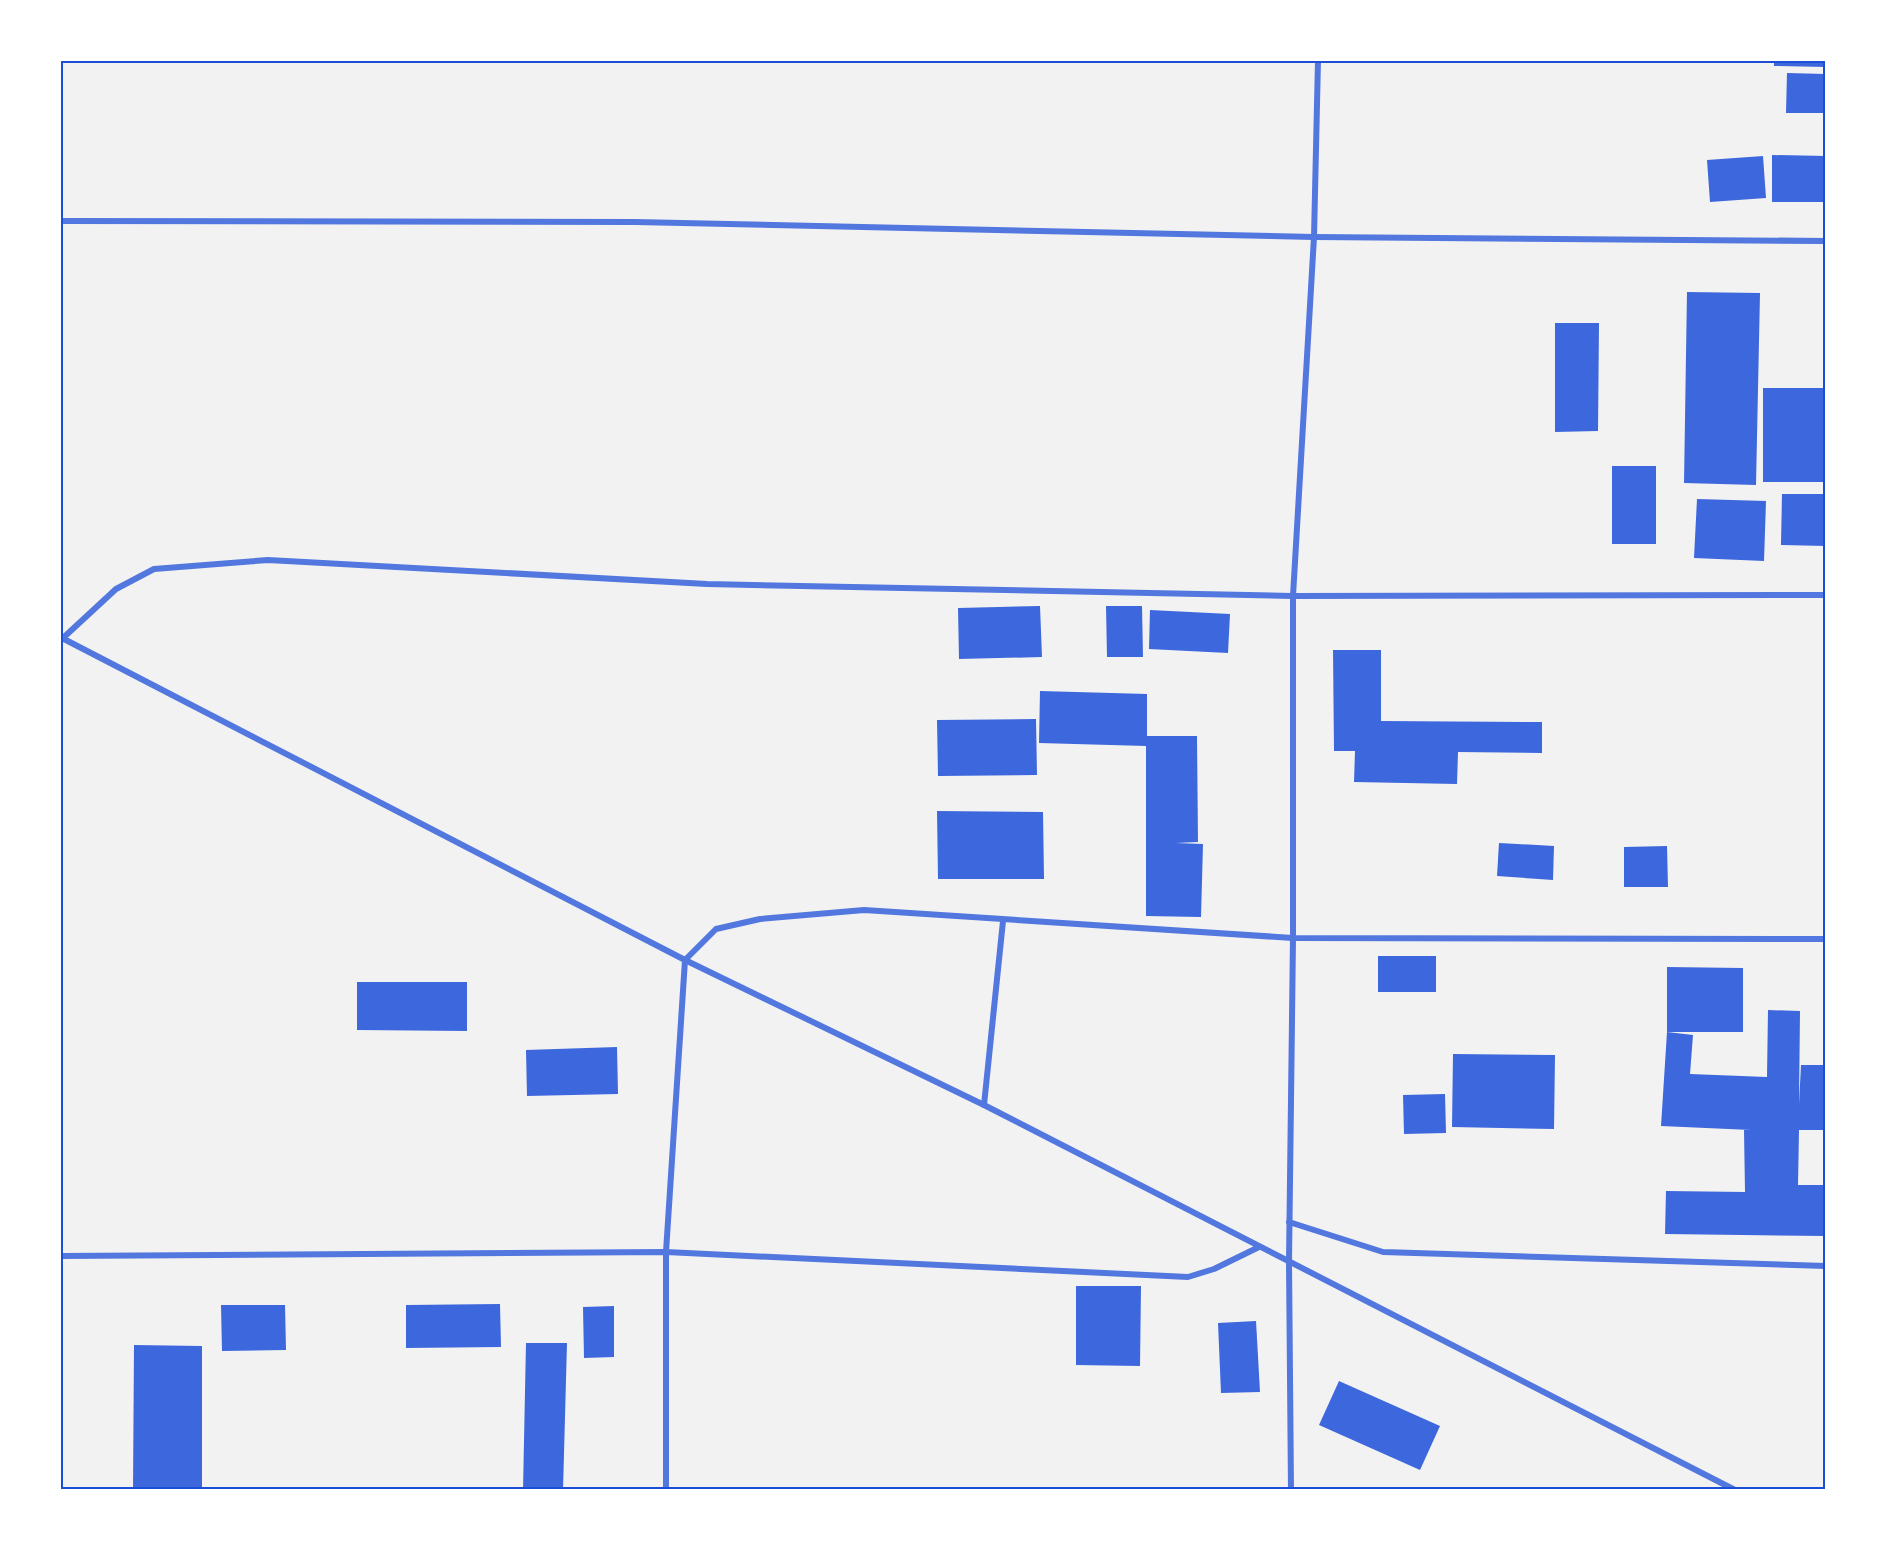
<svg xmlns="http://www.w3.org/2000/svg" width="1886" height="1550" font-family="'Playfair Display',serif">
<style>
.building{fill:#3d67dc}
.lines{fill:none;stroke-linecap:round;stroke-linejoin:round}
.minor{stroke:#5277de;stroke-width:6}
.neatline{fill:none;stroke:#1d4ed8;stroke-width:2}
</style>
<rect width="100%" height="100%" fill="#f2f2f2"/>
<!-- building -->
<g class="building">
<polygon points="1616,60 1663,60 1663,63 1616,62"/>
<polygon points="1774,60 1826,60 1826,67 1774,66"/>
<polygon points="1787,73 1826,74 1826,113 1786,113"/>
<polygon points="1772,155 1826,156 1826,202 1772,202"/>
<polygon points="1763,156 1766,198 1710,202 1707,160"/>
<polygon points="1687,292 1760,293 1756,485 1684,483"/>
<polygon points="1555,323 1599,323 1598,431 1555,432"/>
<rect x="1763" y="388" width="63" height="94"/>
<rect x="1612" y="466" width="44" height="78"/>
<polygon points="1782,494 1826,494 1826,546 1781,545"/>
<polygon points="1697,499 1766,501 1764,561 1694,558"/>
<polygon points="1040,606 1042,657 959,659 958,608"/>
<polygon points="1106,606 1142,606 1143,657 1107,657"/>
<polygon points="1150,610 1230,614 1228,653 1149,649"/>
<polygon points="1333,650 1381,650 1381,721 1542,722 1542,753 1458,752 1457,784 1354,782 1355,751 1334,751"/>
<polygon points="1040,691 1147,694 1147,736 1197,736 1198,842 1176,843 1203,844 1201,917 1146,916 1146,746 1039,743"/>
<polygon points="1036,719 1037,775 938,776 937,720"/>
<polygon points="937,811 1043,812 1044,879 938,879"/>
<polygon points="1499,843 1554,846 1553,880 1497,876"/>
<polygon points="1667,846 1668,887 1624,887 1624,847"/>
<rect x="1378" y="956" width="58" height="36"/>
<polygon points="1667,967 1743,968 1743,1032 1667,1032"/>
<polygon points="357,982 467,982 467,1031 357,1030"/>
<polygon points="1768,1010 1800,1011 1799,1104 1801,1065 1826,1065 1826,1130 1799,1130 1798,1185 1826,1185 1826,1236 1665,1234 1666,1191 1745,1192 1744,1130 1751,1130 1661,1126 1667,1032 1693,1035 1690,1074 1767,1077"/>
<polygon points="617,1047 618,1094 527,1096 526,1050"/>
<polygon points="1453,1054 1555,1055 1554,1129 1452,1127"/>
<polygon points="1445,1094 1446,1133 1404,1134 1403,1095"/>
<polygon points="1076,1286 1141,1286 1140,1366 1076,1365"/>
<polygon points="500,1304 501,1347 406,1348 406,1305"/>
<polygon points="221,1305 285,1305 286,1350 222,1351"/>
<polygon points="614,1306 614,1357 584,1358 583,1307"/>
<polygon points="1256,1321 1260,1392 1221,1393 1218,1323"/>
<polygon points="526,1343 567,1343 563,1490 523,1490"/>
<polygon points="134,1345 202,1346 202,1490 133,1490"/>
<polygon points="1339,1381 1440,1426 1420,1470 1319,1425"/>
</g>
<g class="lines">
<!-- minor -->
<g class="minor">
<polyline points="60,221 635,222 1314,237 1826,241"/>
<polyline points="60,637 685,960 984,1105 1735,1490"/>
<polyline points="63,638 116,589 154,569 268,560 707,584 1293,596 1826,595"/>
<polyline points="984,1105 1003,921"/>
<polyline points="1289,1222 1383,1252 1826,1266"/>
<polyline points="60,1256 666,1252 1188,1277 1214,1269 1259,1247"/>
<polyline points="666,1490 666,1252 685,960 716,929 760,919 864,910 1293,938 1826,939"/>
<polyline points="1291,1490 1289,1262 1293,938 1293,596 1314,237 1318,60"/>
</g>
</g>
<!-- border -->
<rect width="1886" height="1550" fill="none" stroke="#ffffff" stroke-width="123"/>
<rect x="62" y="62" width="1762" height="1426" class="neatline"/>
</svg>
